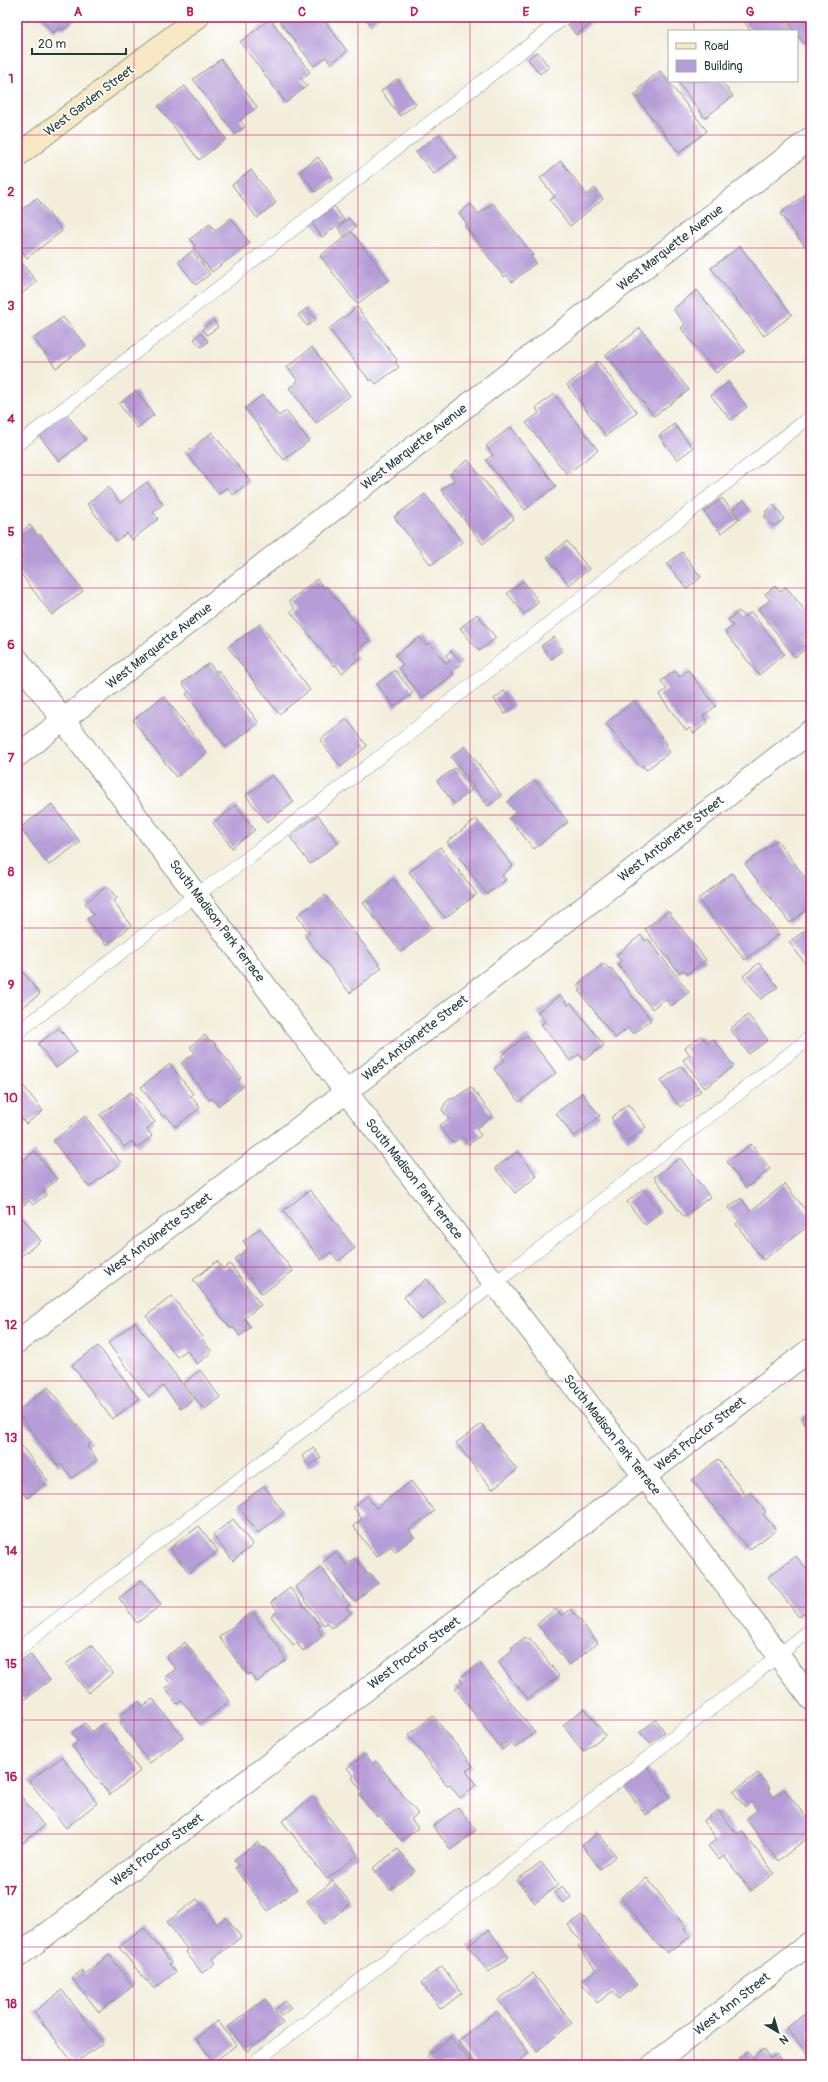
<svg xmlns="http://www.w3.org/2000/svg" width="828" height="2082" font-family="Pangolin,sans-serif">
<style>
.building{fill:#b69dd7}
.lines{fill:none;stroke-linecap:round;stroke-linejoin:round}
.service-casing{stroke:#899688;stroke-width:14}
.minor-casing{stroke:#899688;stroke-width:24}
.secondary-casing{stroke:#899688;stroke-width:24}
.service{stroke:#fff;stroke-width:13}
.minor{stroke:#fff;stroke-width:22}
.secondary{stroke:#f8e8c3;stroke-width:22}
.grid{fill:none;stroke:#c2185b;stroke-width:1;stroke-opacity:0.55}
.labels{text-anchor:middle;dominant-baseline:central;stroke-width:3;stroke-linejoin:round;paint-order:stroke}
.street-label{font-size:13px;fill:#1f3d34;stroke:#fff}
.neatline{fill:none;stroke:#c2185b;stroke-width:1.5}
.grid-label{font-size:13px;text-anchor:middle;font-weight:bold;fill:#c2185b}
</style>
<rect width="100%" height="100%" fill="#fff"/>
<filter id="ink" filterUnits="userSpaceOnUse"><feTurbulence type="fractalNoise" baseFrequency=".025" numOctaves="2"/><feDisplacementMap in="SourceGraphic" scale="8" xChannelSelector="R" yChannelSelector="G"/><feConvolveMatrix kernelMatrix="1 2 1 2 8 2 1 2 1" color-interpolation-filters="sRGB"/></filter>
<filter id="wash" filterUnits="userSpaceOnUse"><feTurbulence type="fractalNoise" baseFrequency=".012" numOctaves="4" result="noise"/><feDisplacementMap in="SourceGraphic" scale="16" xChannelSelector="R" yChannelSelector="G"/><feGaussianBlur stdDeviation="0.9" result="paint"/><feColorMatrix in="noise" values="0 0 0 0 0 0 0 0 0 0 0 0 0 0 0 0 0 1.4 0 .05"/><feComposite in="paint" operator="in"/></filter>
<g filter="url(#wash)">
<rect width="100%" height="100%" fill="#f3eedb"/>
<g id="blocks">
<!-- building -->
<g class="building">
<polygon points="41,17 80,17 63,30 61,27 53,33"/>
<polygon points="276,17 322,17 347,51 331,64 326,57 314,66"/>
<polygon points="364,17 379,17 370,24"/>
<polygon points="572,17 592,17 595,21 576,35 566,22"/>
<polygon points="740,17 781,17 791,31 751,31"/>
<polygon points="784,17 811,17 811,49 807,43 805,45 797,34 797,31 794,31"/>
<polygon points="270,19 310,72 301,79 307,86 286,103 240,42"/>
<polygon points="537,51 549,67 540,74 528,59"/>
<polygon points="221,59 257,107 240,120 245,127 235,134 193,79"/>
<polygon points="660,71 707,131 679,153 634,95 641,90 639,88"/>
<polygon points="397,79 416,104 400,116 381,91"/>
<polygon points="677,81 721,81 733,96 705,118"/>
<polygon points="185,86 226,139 199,160 158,106"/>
<polygon points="439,134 456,157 434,174 416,152"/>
<polygon points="318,157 333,178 315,192 300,171"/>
<polygon points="561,161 587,195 595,188 603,199 570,226 550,200 555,197 540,178"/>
<polygon points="251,170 276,203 257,218 232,185"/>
<polygon points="807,193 811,198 811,254 780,214"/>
<polygon points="37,198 62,231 27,258 17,245 17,213"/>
<polygon points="493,203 533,255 531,256 536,263 512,282 507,275 504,277 465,226 467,224 459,213 471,204 479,214"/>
<polygon points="334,206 344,220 322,237 312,223"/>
<polygon points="231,218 250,243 212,272 193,248 195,246 190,239 210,224 215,231"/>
<polygon points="349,218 356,227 344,236 338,227"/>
<polygon points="352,232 389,280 357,304 320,256"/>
<polygon points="740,246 792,315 764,336 711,268"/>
<polygon points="192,251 210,274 196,285 178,262"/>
<polygon points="17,257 37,282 17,297"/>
<polygon points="697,290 745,351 716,373 681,328 685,324 673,309"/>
<polygon points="357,307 397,360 395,362 399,367 376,384 372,379 370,381 329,329"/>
<polygon points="307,308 316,320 307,326 298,315"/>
<polygon points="63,317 86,346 56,368 34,339"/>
<polygon points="213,320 218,327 207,335 202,329"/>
<polygon points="640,328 689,390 654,416 606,355"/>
<polygon points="201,333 208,342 201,347 194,339"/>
<polygon points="312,347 350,396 316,423 289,388 298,381 287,367"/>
<polygon points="598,361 637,412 606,436 567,385"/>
<polygon points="728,382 747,407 731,420 711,396"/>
<polygon points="136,391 154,415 137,428 119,404"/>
<polygon points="554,394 598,450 567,474 526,423 539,413 536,408"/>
<polygon points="263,395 279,416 286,411 309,441 284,460 245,408"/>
<polygon points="65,412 86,440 59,461 37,433"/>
<polygon points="674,424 693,448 677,460 659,436"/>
<polygon points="511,427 556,486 525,510 486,460 493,455 486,446"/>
<polygon points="212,432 250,481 233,495 227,487 219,494 186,453"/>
<polygon points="468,460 514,519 483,544 441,490 454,480 450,474"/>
<polygon points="147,482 163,504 153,512 158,519 132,540 127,533 116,541 87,504 108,487 120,503"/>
<polygon points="425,494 462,542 431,565 394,517"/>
<polygon points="722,498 739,519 721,533 704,512"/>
<polygon points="744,500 752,510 740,519 733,509"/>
<polygon points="774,505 784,519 775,526 773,524 771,525 764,516 767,514 765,512"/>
<polygon points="30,525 38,536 40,534 83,591 52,615 17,569 17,566 22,562 17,555 17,551 22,548 17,541 17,534"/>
<polygon points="567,541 589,569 569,585 547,557"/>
<polygon points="682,552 701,577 687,589 667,564"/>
<polygon points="317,579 324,588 326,586 369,640 354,653 358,659 342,673 336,665 334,666 291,612 295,608 289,601"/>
<polygon points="523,581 539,602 524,614 507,593"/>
<polygon points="775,586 780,592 786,587 811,618 811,633 802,640 808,647 795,657 758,609 770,600 765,594"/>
<polygon points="739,611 744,617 751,612 784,654 759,675 725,632 733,626 728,620"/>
<polygon points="477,614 496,638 479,651 460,628"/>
<polygon points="260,624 310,690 279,714 228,647"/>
<polygon points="420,637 426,645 430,643 446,664 450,661 446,655 451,651 462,663 456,668 452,673 454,674 422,698 399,667 403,665 395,655"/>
<polygon points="554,637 563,650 551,659 541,646"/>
<polygon points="209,663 216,672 218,670 259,723 226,747 186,694 189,692 182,683"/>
<polygon points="395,670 413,693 394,707 377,684"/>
<polygon points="688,670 716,706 703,716 708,722 694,733 690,728 686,730 659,695 667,689 661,681 675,671 680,677"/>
<polygon points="504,691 515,706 505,714 494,699"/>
<polygon points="164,696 207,753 176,777 133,720"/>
<polygon points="634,701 667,744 665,746 670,752 646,770 642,765 640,767 606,723"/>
<polygon points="347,719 367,746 341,767 320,740"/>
<polygon points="465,746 502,796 488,806 451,757"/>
<polygon points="455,768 472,790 454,804 437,781"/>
<polygon points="272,775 294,802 267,822 246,796"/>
<polygon points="535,780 568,822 534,849 509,818 516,813 507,802"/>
<polygon points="52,804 80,842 49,865 20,828"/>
<polygon points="236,805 255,830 232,848 213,823"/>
<polygon points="318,815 338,843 310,864 290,837"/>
<polygon points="476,819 513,866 502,875 506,880 487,894 447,842"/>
<polygon points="777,840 811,885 811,906 790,923 745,864"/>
<polygon points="440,847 477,894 445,918 409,872"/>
<polygon points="732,873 779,934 745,960 698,899"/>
<polygon points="394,879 432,928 401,952 363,903"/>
<polygon points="107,886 117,898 113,901 131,926 107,945 87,919 94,915 85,903"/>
<polygon points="325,895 382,968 350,993 305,936 310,933 297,916"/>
<polygon points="668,911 706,960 687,974 684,970 679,973 645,929"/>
<polygon points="811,926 811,971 789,942"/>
<polygon points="641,935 645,941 648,939 689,992 671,1006 665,999 652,1009 617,964 621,961 616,955"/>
<polygon points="604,963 609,969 611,968 651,1020 633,1034 628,1028 615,1038 579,991 581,990 577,985"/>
<polygon points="759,963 778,987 761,999 743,976"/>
<polygon points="20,968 40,994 23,1007 17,999 17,971"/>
<polygon points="560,995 568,1005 571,1003 604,1045 584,1060 579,1054 570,1061 541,1024 545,1022 537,1012"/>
<polygon points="748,1015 768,1040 749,1054 730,1029"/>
<polygon points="59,1028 77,1052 56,1068 38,1044"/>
<polygon points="205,1035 210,1042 212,1040 241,1078 238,1080 244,1086 218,1106 212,1098 210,1100 181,1063 195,1053 190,1047"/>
<polygon points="527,1035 556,1073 519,1102 494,1069 505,1060 501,1056"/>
<polygon points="701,1036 707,1043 713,1039 734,1066 705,1088 683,1060 690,1055 685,1048"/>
<polygon points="170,1064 193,1094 191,1096 200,1108 175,1127 166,1115 163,1117 141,1087"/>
<polygon points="681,1066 701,1091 680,1107 660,1081"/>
<polygon points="17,1078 43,1111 26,1124 17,1113"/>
<polygon points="471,1087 493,1116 476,1129 481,1135 468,1145 462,1137 453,1143 439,1126 449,1119 442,1110 446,1102 450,1099 455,1098"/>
<polygon points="131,1092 155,1122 147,1129 152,1136 137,1148 132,1141 124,1147 100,1115"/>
<polygon points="582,1093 600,1116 574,1137 556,1113"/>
<polygon points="628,1104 646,1127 628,1141 611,1118"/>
<polygon points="85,1116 121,1163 89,1187 53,1141"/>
<polygon points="751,1144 770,1169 746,1188 727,1162"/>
<polygon points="35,1151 57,1180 43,1191 46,1195 33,1205 29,1201 21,1207 17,1201 17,1165"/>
<polygon points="518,1151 537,1176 515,1193 495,1168"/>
<polygon points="680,1158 710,1197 684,1217 654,1177"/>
<polygon points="785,1184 811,1217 811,1224 763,1260 736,1224 739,1221 728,1208 741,1198 750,1211"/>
<polygon points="643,1189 661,1212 645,1225 627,1202"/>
<polygon points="310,1190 355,1248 338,1261 331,1252 321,1260 283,1211"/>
<polygon points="17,1211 41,1241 17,1259"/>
<polygon points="260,1228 293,1271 262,1294 235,1259 248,1248 243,1241"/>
<polygon points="217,1261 223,1269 230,1264 261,1305 244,1318 251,1327 240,1336 233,1327 231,1329 193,1280"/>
<polygon points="427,1279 445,1302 422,1320 404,1297"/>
<polygon points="172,1296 203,1337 201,1338 212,1352 197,1364 187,1350 177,1357 146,1316"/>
<polygon points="135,1322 194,1399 181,1409 163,1386 149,1397 108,1343"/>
<polygon points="98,1346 139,1399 112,1419 72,1365"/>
<polygon points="200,1370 220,1397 204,1410 184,1383"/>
<polygon points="48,1387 91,1443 87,1446 97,1460 72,1478 61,1464 58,1466 17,1412"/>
<polygon points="811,1411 811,1435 801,1418"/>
<polygon points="482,1424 517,1470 492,1489 456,1443"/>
<polygon points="17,1440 48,1481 27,1498 23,1493 18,1495 17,1494"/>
<polygon points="313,1447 321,1458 309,1466 302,1456"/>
<polygon points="718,1459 746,1496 751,1492 766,1512 763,1514 776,1530 749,1550 692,1480"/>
<polygon points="411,1481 434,1511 409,1530 414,1537 395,1552 391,1546 376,1557 353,1526 362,1519 353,1507 367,1496 376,1508"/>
<polygon points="264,1486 284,1513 258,1533 238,1506"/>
<polygon points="233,1519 253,1545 233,1561 213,1535"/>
<polygon points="199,1526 218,1551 189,1573 170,1548"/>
<polygon points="336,1552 346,1565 355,1558 368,1575 370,1573 378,1583 354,1602 323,1562"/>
<polygon points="796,1556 811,1575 811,1608 799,1617 768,1577"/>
<polygon points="321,1568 350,1605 346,1607 351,1613 332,1628 327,1623 324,1625 295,1587"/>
<polygon points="142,1580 161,1605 137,1623 119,1598"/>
<polygon points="290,1588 320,1626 317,1628 323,1636 303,1651 297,1643 294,1646 271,1616 278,1611 271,1602"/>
<polygon points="556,1609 562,1616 571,1609 598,1643 569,1665 537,1624"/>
<polygon points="252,1612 281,1650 280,1651 286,1660 257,1682 250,1673 248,1675 219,1637"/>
<polygon points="525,1637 527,1640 530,1638 559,1676 528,1699 498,1662 513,1650 511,1648"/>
<polygon points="185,1642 230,1701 200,1724 182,1701 177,1704 165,1688 171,1684 165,1677 176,1669 166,1657"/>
<polygon points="91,1645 113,1673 88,1693 66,1664"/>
<polygon points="30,1654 50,1680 24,1700 17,1692 17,1664"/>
<polygon points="480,1663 535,1733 515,1748 511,1743 502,1750 455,1688 463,1682 460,1678"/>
<polygon points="153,1699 183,1737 150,1763 120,1723 123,1720 119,1716 139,1701 143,1706"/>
<polygon points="585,1708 605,1735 583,1752 563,1725"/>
<polygon points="433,1716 473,1766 466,1771 476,1785 460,1798 449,1784 447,1785 408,1735"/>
<polygon points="656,1720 665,1732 650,1744 640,1732"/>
<polygon points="85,1723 92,1732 104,1723 140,1771 110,1795 72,1746 78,1741 72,1733"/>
<polygon points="365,1754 373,1764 376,1761 418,1814 411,1819 418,1828 402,1841 379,1815 377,1817 360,1795 363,1793 352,1778 354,1776 347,1768"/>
<polygon points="62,1757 97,1803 66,1828 29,1781"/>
<polygon points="647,1767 670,1797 646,1815 623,1785"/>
<polygon points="758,1773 770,1788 768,1790 774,1797 784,1789 811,1823 811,1835 778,1861 746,1819 757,1810 751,1802 745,1807 733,1792"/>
<polygon points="20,1795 44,1826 17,1847 17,1798"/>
<polygon points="313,1797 358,1855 327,1879 282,1821"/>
<polygon points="458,1807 476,1830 451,1850 433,1826"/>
<polygon points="718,1810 737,1834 742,1831 774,1873 751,1891 724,1856 719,1860 708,1846 717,1839 703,1821"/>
<polygon points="598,1833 616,1856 600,1869 582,1845"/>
<polygon points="258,1842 263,1848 264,1846 297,1889 268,1911 235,1868 239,1866 234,1860"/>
<polygon points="398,1849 415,1871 390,1890 373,1868"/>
<polygon points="541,1862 558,1885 535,1903 517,1880"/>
<polygon points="647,1878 686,1928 684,1929 690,1937 667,1953 662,1947 660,1948 621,1897"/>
<polygon points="333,1881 351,1904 325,1924 307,1901"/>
<polygon points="562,1886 571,1897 563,1903 554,1892"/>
<polygon points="197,1899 216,1924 226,1917 241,1937 213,1959 216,1963 202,1973 186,1952 188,1950 167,1922"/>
<polygon points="582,1915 637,1985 619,1999 613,1991 597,2003 581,1982 596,1970 578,1946 582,1943 568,1925"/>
<polygon points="144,1928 171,1962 169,1964 176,1972 154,1989 147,1980 146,1981 119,1947"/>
<polygon points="489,1930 509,1957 489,1972 468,1946"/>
<polygon points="109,1955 133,1986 99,2012 72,1978 82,1970 85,1974"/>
<polygon points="442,1966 462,1993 441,2009 421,1983"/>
<polygon points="533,1973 572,2023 537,2051 498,2000"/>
<polygon points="62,1990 103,2043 74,2064 34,2012"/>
<polygon points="265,1999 283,2023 247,2051 228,2027"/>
<polygon points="285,2001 291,2008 281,2016 275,2009"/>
<polygon points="811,2009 811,2059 787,2028"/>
<polygon points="497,2011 529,2053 514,2065 476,2065 458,2041"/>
<polygon points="218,2021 236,2045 214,2062 196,2038"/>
<polygon points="451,2037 473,2065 434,2065 427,2056"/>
<polygon points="763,2049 771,2058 777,2054 786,2065 742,2065 744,2064 739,2058 748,2051 753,2058"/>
</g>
</g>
</g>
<g filter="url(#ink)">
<use href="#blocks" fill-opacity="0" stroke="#899688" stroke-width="1"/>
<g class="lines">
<defs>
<g id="service">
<polyline points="17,445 565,17"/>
<polyline points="17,1033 197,894 228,873 390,749 811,416"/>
<polyline points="17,1650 525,1260 811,1037"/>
<polyline points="251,2065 744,1683 811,1629"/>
</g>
<g id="minor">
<polyline points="17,659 346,1092 645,1477 811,1699"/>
<polyline points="17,756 811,138"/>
<polyline points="17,1342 346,1092 811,731"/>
<polyline points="17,1957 811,1349"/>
<polyline points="653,2065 811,1942"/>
</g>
<polyline id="secondary" points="17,156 198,17"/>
</defs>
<!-- service casing -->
<use href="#service" class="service-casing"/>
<!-- minor casing -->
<use href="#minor" class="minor-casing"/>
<!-- secondary casing -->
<use href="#secondary" class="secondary-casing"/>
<!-- service -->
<use href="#service" class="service"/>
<!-- minor -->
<use href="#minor" class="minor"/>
<!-- secondary -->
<use href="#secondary" class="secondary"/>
</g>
</g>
<!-- grid -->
<path class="grid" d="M134 17V2065M246 17V2065M358 17V2065M470 17V2065M582 17V2065M694 17V31M694 81V2065M17 135H811M17 248H811M17 362H811M17 475H811M17 588H811M17 701H811M17 815H811M17 928H811M17 1041H811M17 1154H811M17 1267H811M17 1381H811M17 1494H811M17 1607H811M17 1720H811M17 1834H811M17 1947H811"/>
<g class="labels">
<!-- street labels -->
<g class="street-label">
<text transform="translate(89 101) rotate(-37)">West Garden Street</text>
<text transform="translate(670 248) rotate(-38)">West Marquette Avenue</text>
<text transform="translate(414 447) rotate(-38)">West Marquette Avenue</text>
<text transform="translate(159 646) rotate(-38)">West Marquette Avenue</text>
<text transform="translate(671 839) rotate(-38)">West Antoinette Street</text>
<text transform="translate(217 921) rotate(53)">South Madison Park Terrace</text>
<text transform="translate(415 1038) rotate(-38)">West Antoinette Street</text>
<text transform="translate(414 1179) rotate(52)">South Madison Park Terrace</text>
<text transform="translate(158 1235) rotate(-37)">West Antoinette Street</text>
<text transform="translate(700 1434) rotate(-38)">West Proctor Street</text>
<text transform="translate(612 1435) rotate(52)">South Madison Park Terrace</text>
<text transform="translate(414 1653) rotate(-37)">West Proctor Street</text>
<text transform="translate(157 1850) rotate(-37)">West Proctor Street</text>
<text transform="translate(732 2004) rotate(-38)">West Ann Street</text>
</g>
</g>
<!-- margin -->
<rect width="828" height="2082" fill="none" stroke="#fff" stroke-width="44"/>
<!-- legend -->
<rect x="668" y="30" width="130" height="52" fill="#ffffff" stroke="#a5b1ae"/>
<rect x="676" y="43" width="20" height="6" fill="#f8e8c3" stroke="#a5b1ae"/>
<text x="704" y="50" font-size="12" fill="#1f3d34">Road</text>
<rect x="676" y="60" width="20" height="12" fill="#b69dd7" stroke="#a5b1ae"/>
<text x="704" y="70" font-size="12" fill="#1f3d34">Building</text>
<!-- north arrow -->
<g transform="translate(778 2032) rotate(142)" stroke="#ffffff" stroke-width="3" paint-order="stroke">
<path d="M0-3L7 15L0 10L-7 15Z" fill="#1f3d34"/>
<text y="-6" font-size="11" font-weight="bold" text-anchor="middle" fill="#1f3d34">N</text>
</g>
<!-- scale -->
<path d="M32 48v6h94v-6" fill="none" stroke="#1f3d34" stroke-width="2"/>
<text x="38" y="48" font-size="12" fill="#1f3d34" stroke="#ffffff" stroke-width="3" paint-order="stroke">20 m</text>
<rect x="22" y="22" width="784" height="2038" class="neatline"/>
<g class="grid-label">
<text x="78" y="16">A</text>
<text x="190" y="16">B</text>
<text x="302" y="16">C</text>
<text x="414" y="16">D</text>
<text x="526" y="16">E</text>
<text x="638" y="16">F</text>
<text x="750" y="16">G</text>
<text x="11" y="83">1</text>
<text x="11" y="196">2</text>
<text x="11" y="310">3</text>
<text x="11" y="423">4</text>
<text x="11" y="536">5</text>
<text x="11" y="649">6</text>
<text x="11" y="762">7</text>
<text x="11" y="876">8</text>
<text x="11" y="989">9</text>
<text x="11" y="1102">10</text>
<text x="11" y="1215">11</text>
<text x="11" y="1329">12</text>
<text x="11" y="1442">13</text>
<text x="11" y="1555">14</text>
<text x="11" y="1668">15</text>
<text x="11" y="1781">16</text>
<text x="11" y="1895">17</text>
<text x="11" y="2008">18</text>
</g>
</svg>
